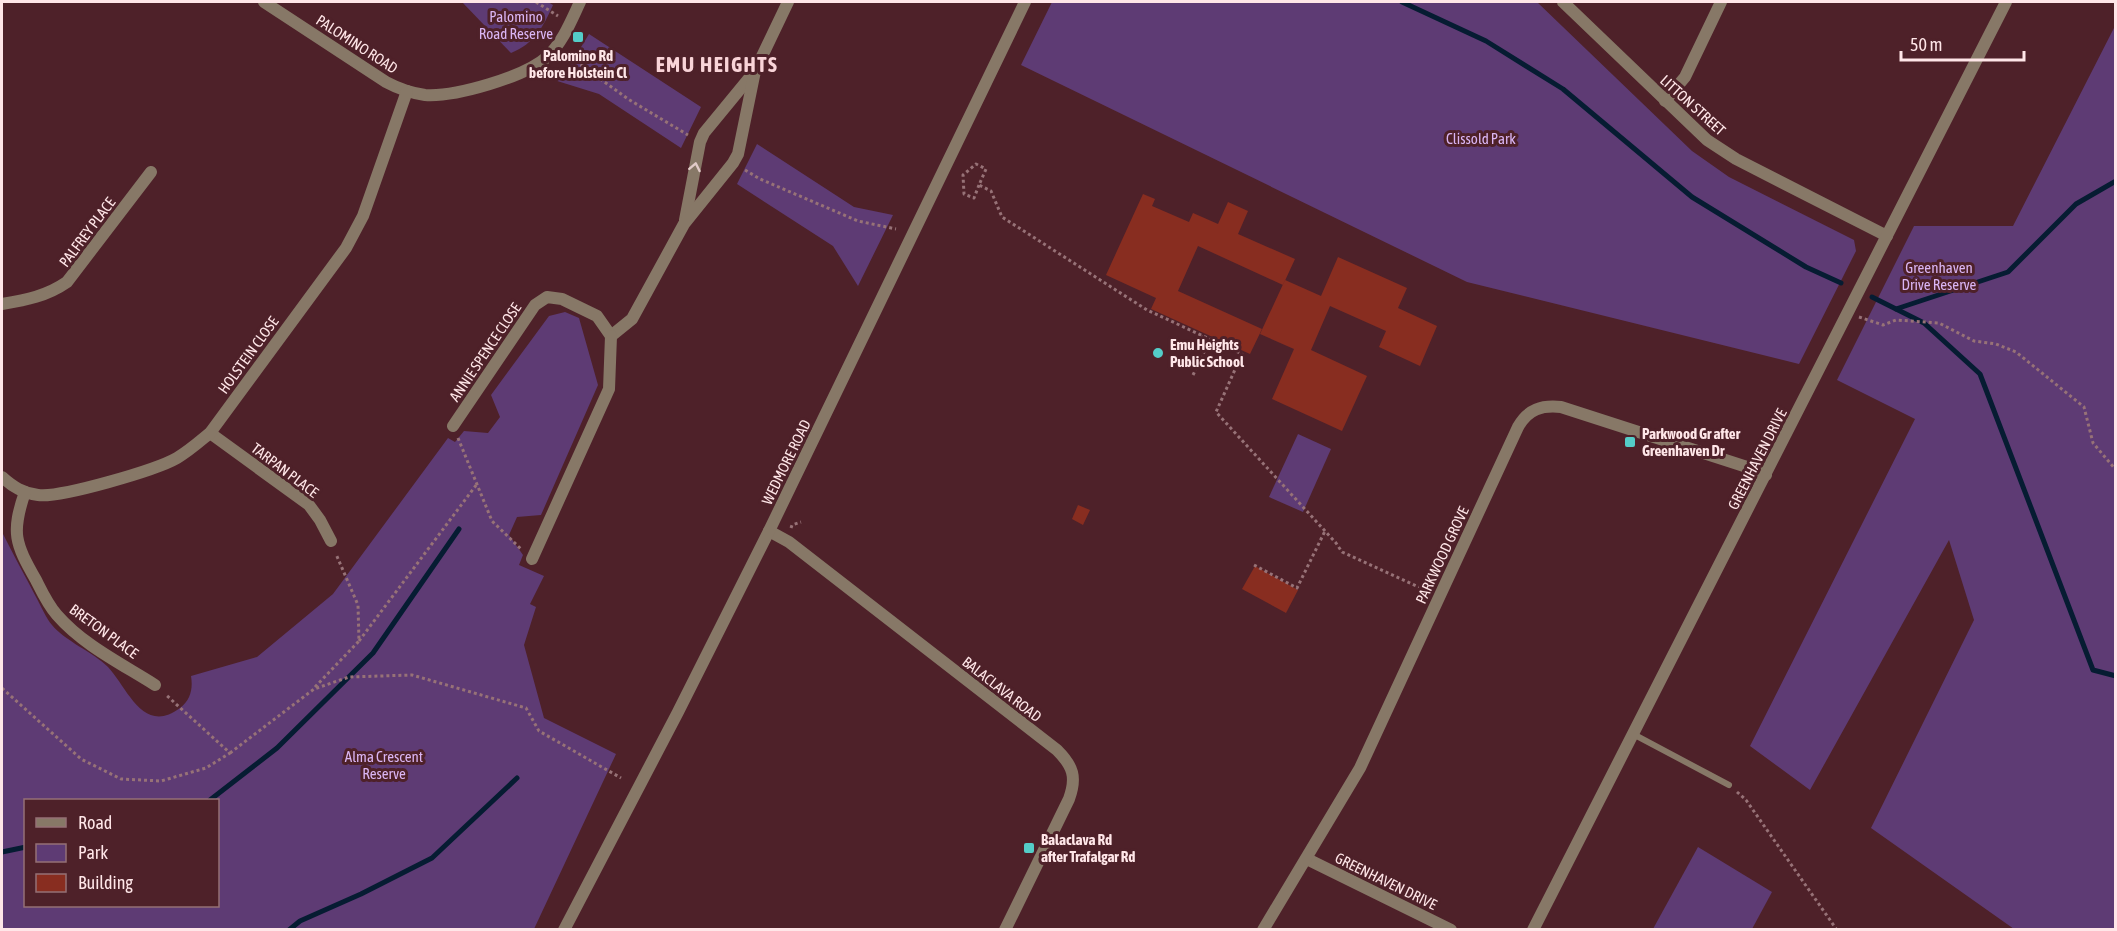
<svg xmlns="http://www.w3.org/2000/svg" width="2117" height="931" font-family="'Asap Condensed',sans-serif">
<style>
.green{fill:#5e3b74;fill-rule:evenodd}
.lines{fill:none;stroke-linecap:round;stroke-linejoin:round}
.stream{stroke:#061c32;stroke-width:5}
.building{fill:#882d20}
.path{stroke:#977277;stroke-width:3;stroke-dasharray:3 3;stroke-linecap:butt}
.service{stroke:#877867;stroke-width:6}
.minor{stroke:#877867;stroke-width:12}
.oneway{stroke:#e1cac8}
.poi-dot{fill:#54cdc8;stroke:#4e2129;stroke-width:2}
.labels{text-anchor:middle;dominant-baseline:central;stroke-width:6;stroke-linejoin:round;paint-order:stroke}
.park-label{font-size:15px;fill:#dab5f4;stroke:#4e2129}
.street-label{font-size:15px;fill:#ffe6e8;stroke:#4e2129}
.poi-label{font-size:15px;font-weight:bold;fill:#ffe6e8;stroke:#4e2129;text-anchor:start}
.district-label{font-size:21px;font-weight:bold;letter-spacing:1.5px;fill:#f9d4d8;stroke:#4e2129}
</style>
<rect width="100%" height="100%" fill="#4e2129"/>
<!-- green -->
<g class="green">
<path d="M462 2H548L553 5C543 27 535 43 511 53Z"/>
<polygon points="1052,2 1537,2 1692,151 1729,177 1854,240 1856,251 1799,364 1467,282 1021,65"/>
<polygon points="2115,26 2115,929 2014,929 1871,828 1974,620 1949,540 1810,790 1750,746 1915,419 1837,380 1914,226 2013,226"/>
<polygon points="589,34 701,107 681,148 599,94 554,80 569,67"/>
<polygon points="757,144 854,207 893,215 858,286 833,246 737,184"/>
<path d="M565 312 579 318 598 385 541 515 517 517 509 535 523 555 519 565 544 576 530 604 536 607 524 645 544 718 616 754 534 929H2V532C13 554 25 576 36 597 41 606 46 618 52 625 65 641 93 652 108 667 127 687 143 736 180 708 191 700 193 688 191 676L257 657 333 594 448 438 455 442 464 431 488 433 500 417 491 395 549 316ZM218 800V906H26V800Z"/>
<polygon points="1298,434 1331,449 1303,512 1269,497"/>
<polygon points="1698,847 1772,892 1752,929 1653,929"/>
</g>
<g class="lines">
<!-- stream -->
<g class="stream">
<polyline points="1402,2 1486,41 1563,89 1692,197 1806,267 1841,283"/>
<polyline points="1872,297 1924,323 1980,374 2093,670 2116,676"/>
<polyline points="1896,309 2008,272 2076,204 2116,181"/>
<polyline points="210,800 277,748 373,653 459,529"/>
<polyline points="2,852 26,847"/>
<polyline points="289,930 300,921 361,894 432,858 517,778"/>
</g>
</g>
<!-- building -->
<g class="building">
<polygon points="1143,194 1155,199 1152,206 1189,222 1193,213 1218,224 1228,202 1248,211 1238,234 1295,259 1283,285 1198,246 1178,291 1262,329 1250,354 1151,309 1156,298 1106,275"/>
<polygon points="1338,257 1407,288 1398,308 1437,326 1420,366 1379,347 1386,331 1330,306 1311,350 1367,376 1342,431 1272,399 1294,349 1260,334 1285,280 1321,296"/>
<polygon points="1078,505 1090,510 1083,525 1072,519"/>
<polygon points="1255,566 1298,590 1286,613 1242,589"/>
</g>
<g class="lines">
<!-- path -->
<g class="path">
<polyline points="536,2 558,16"/>
<polyline points="566,54 628,99 688,135"/>
<polyline points="745,170 760,179 858,221 896,229"/>
<polyline points="979,185 974,198 964,194 963,175 976,164 986,169 979,185 991,191 1002,217 1147,310 1242,354 1216,412 1336,543 1342,552 1425,590"/>
<polyline points="1859,317 1883,325 1896,320 1939,323 1974,341 1996,344 2016,352 2084,407 2093,443 2116,470"/>
<polyline points="1193,375 1207,346 1203,344 1201,335"/>
<polyline points="458,438 492,521 522,550"/>
<polyline points="791,528 792,525 801,522"/>
<polyline points="1254,565 1297,588 1325,531"/>
<polyline points="359,641 477,484"/>
<polyline points="315,687 359,641 358,605 336,554"/>
<polyline points="2,688 81,759 121,779 161,781 206,768 230,753 165,694"/>
<polyline points="230,753 314,689 349,677 412,675 526,708 539,731 621,778"/>
<polyline points="1737,792 1746,800 1837,930"/>
</g>
<!-- service -->
<polyline class="service" points="1633,734 1729,785"/>
<!-- minor -->
<g class="minor">
<path d="M264 2 386 82C399 89 411 93 425 95 455 97 525 77 547 57 563 42 571 21 580 2"/>
<polyline points="1563,2 1707,140 1736,159 1887,236"/>
<polyline points="1665,101 1685,77 1721,2"/>
<polyline points="685,220 700,142 704,133 755,71 788,2"/>
<path d="M2 304C26 300 47 296 67 282L151 172"/>
<polyline points="611,336 632,319 684,224 733,163 738,154 755,71"/>
<polyline points="453,426 535,305 547,297 562,299 597,316 611,336"/>
<polyline points="210,433 309,505 320,520 331,541"/>
<path d="M2 477C13 487 23 493 38 495 61 498 156 470 177 458 189 451 199 442 210 433L346 248 363 216 407 91"/>
<path d="M25 492C11 533 15 543 36 580 42 592 48 605 57 615 83 645 122 664 155 685"/>
<path d="M769 531 789 542 1057 750C1073 766 1077 777 1069 799L1005 930"/>
<polyline points="532,559 609,389 611,336"/>
<polyline points="1307,859 1451,930"/>
<polyline points="564,930 678,712 769,531 1025,2"/>
<path d="M1263 930 1360 768 1518 427C1528 409 1542 405 1561 407L1747 467 1766 475"/>
<polyline points="1533,930 2006,2"/>
</g>
</g>
<!-- one-way arrows -->
<defs><path id="oneway-chevron" d="M-2-3.5L2.5 0L-2 3.5" fill="none" stroke-width="1.6" stroke-linecap="round" stroke-linejoin="round" transform="scale(1.5)"/></defs>
<use class="oneway" href="#oneway-chevron" transform="translate(695 167) rotate(-79)"/>
<!-- markers -->
<g class="poi-dot">
<rect x="572" y="31" width="12" height="12" rx="3"/>
<circle cx="1158" cy="353" r="6"/>
<rect x="1624" y="436" width="12" height="12" rx="3"/>
<rect x="1023" y="842" width="12" height="12" rx="3"/>
</g>
<g class="labels">
<!-- park labels -->
<g class="park-label">
<text x="516" y="16">Palomino<tspan x="516" dy="17">Road Reserve</tspan></text>
<text x="1481" y="138">Clissold Park</text>
<text x="1939" y="267">Greenhaven<tspan x="1939" dy="17">Drive Reserve</tspan></text>
<text x="384" y="756">Alma Crescent<tspan x="384" dy="17">Reserve</tspan></text>
</g>
<!-- street labels -->
<g class="street-label">
<text transform="translate(357 44) rotate(33)">PALOMINO ROAD</text>
<text transform="translate(1693 105) rotate(42)">LITTON STREET</text>
<text transform="translate(87 232) rotate(-53)">PALFREY PLACE</text>
<text transform="translate(485 352) rotate(-56)">ANNIE SPENCE CLOSE</text>
<text transform="translate(248 355) rotate(-54)">HOLSTEIN CLOSE</text>
<text transform="translate(1757 459) rotate(-63)">GREENHAVEN DRIVE</text>
<text transform="translate(786 462) rotate(-64)">WEDMORE ROAD</text>
<text transform="translate(285 470) rotate(37)">TARPAN PLACE</text>
<text transform="translate(1442 555) rotate(-65)">PARKWOOD GROVE</text>
<text transform="translate(104 631) rotate(36)">BRETON PLACE</text>
<text transform="translate(1002 689) rotate(38)">BALACLAVA ROAD</text>
<text transform="translate(1386 881) rotate(26)">GREENHAVEN DRIVE</text>
</g>
<!-- poi labels -->
<g class="poi-label">
<text x="578" y="55" text-anchor="middle">Palomino Rd<tspan x="578" dy="17">before Holstein Cl</tspan></text>
<text x="1170" y="344">Emu Heights<tspan x="1170" dy="17">Public School</tspan></text>
<text x="1642" y="433">Parkwood Gr after<tspan x="1642" dy="17">Greenhaven Dr</tspan></text>
<text x="1041" y="839">Balaclava Rd<tspan x="1041" dy="17">after Trafalgar Rd</tspan></text>
</g>
<!-- district labels -->
<g class="district-label">
<text x="717" y="64">EMU HEIGHTS</text>
</g>
</g>
<!-- border -->
<rect width="2117" height="931" fill="none" stroke="#ffe6e8" stroke-width="6"/>
<!-- legend -->
<rect x="24" y="799" width="195" height="108" fill="#4e2129" stroke="#957075" stroke-width="1.5"/>
<rect x="36" y="818" width="30" height="9" fill="#877867" stroke="#957075" stroke-width="1.5"/>
<text x="78" y="829" font-size="18" fill="#ffe6e8">Road</text>
<rect x="36" y="844" width="30" height="18" fill="#5e3b74" stroke="#957075" stroke-width="1.5"/>
<text x="78" y="859" font-size="18" fill="#ffe6e8">Park</text>
<rect x="36" y="874" width="30" height="18" fill="#882d20" stroke="#957075" stroke-width="1.5"/>
<text x="78" y="889" font-size="18" fill="#ffe6e8">Building</text>
<!-- scale -->
<path d="M1901 51v9h123v-9" fill="none" stroke="#ffe6e8" stroke-width="3"/>
<text x="1910" y="51" font-size="18" fill="#ffe6e8" stroke="#4e2129" stroke-width="4.5" paint-order="stroke">50 m</text>
</svg>
